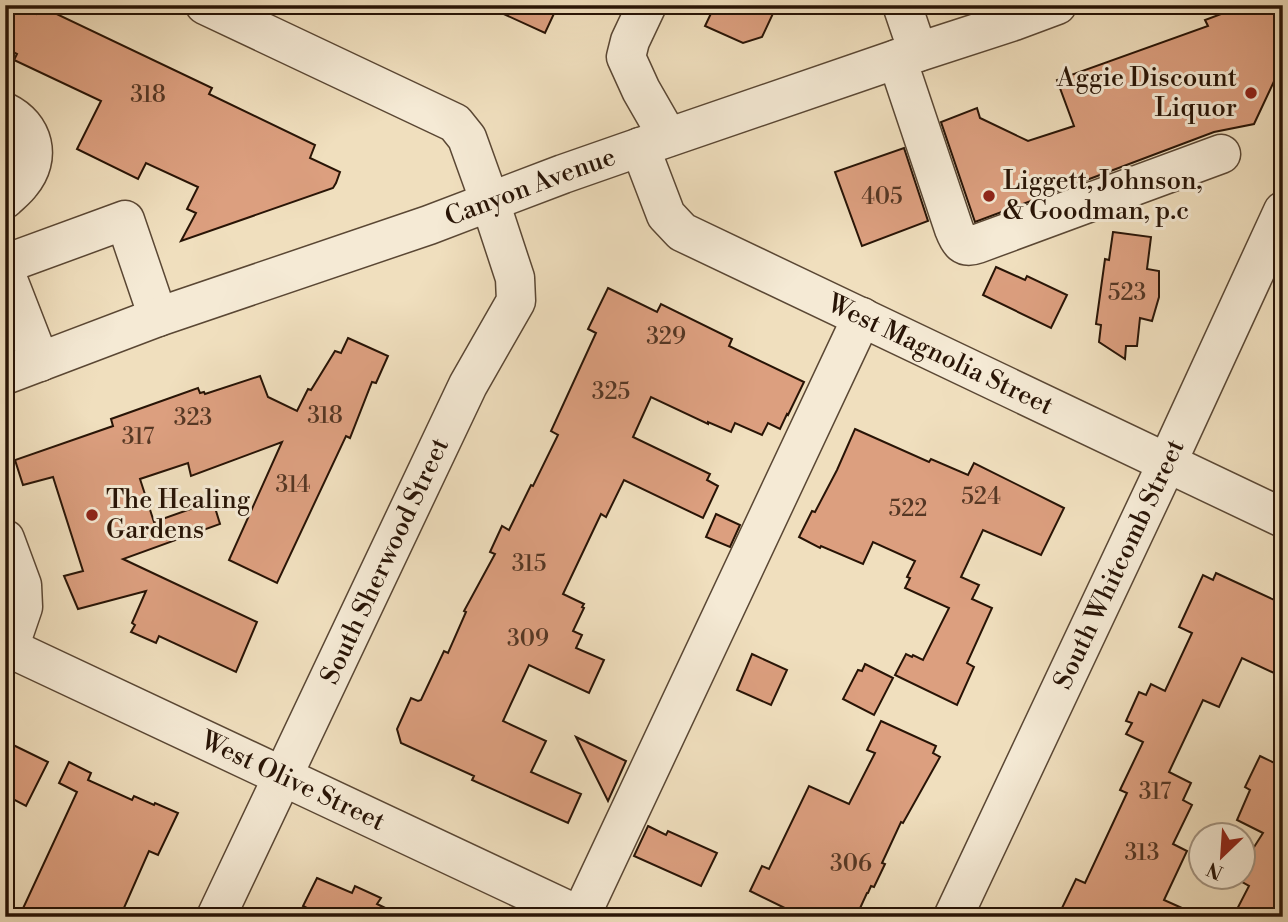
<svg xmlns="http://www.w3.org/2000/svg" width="1288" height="922" font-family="'Libre Bodoni',serif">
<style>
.building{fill:#dc9f7f;stroke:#281406;stroke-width:2}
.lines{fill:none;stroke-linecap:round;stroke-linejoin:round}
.minor-casing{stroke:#5a4734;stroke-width:41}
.minor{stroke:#f5ead5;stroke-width:38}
.poi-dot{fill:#8f2418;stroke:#f5ead5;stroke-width:2.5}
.labels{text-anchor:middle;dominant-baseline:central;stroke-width:6;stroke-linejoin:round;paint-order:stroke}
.number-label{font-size:23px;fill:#553724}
.poi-label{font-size:26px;fill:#281406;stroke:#f5ead5;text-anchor:start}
.street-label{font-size:26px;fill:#281406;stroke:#f5ead5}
</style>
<rect width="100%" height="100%" fill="#f0dfbe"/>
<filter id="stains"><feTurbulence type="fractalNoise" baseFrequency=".00286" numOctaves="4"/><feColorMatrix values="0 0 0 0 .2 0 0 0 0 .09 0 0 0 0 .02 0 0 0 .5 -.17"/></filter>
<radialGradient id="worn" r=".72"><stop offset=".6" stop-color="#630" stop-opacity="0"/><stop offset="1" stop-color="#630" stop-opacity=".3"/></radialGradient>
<!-- building -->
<g class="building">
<polygon points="5,5 19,5 36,14 40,6 212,88 209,94 315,145 310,158 340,172 336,183 333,188 181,241 196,213 187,209 198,187 146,163 138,179 77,149 101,101 14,60 17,54 5,48"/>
<polygon points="484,5 558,5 545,33"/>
<polygon points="715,5 777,5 762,37 743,43 705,26"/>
<polygon points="1245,5 1283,5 1283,62 1254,124 1214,132 975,222 941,122 977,108 980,118 1028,141 1074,126 1057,80 1208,26 1205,20"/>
<polygon points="904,148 928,221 862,246 835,172"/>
<polygon points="1113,232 1151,237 1147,269 1159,271 1159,297 1152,321 1140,318 1137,346 1126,346 1125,359 1099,342 1101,325 1096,324 1105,259 1109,260"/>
<polygon points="996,267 1025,280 1027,276 1067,295 1051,328 983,295"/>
<polygon points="608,288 657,312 661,304 732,339 729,346 804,382 788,415 787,414 780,429 768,423 762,435 735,423 731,432 708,422 708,424 651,397 633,437 710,474 707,480 718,486 703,518 624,480 606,517 601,514 563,594 584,604 582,607 584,608 573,631 582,635 576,648 604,660 589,693 529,665 503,721 546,741 531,772 581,794 568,823 472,780 474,776 401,743 397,729 411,698 418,701 421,700 444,651 448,653 466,612 464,611 495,554 490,552 502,526 509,530 531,485 533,486 558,435 551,431 596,333 588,329"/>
<polygon points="348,338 388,356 376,383 372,382 350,438 346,436 277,583 229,560 282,442 191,476 188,463 140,479 154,522 213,501 220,524 123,559 257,622 236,672 159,636 156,643 131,632 135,625 132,623 146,591 78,609 64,576 83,571 53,477 23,485 15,460 113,426 111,419 198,388 200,393 204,392 205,394 260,376 268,397 297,411 308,389 311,390 335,351 341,353"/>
<polygon points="855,429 929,462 931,459 968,475 974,463 1064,508 1041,555 983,530 961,577 979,585 972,599 992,608 967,663 974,667 957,705 895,675 906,654 912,657 913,655 923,660 949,608 905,588 910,578 907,577 915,561 873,542 863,564 821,546 820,548 799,537 812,511 815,512 837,470"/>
<polygon points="716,514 740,525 730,547 706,537"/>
<polygon points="1216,573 1283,604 1283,654 1274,673 1242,658 1219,707 1203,700 1169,772 1191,783 1183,800 1192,805 1173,844 1187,851 1164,900 1202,917 1081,917 1062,908 1076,879 1085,883 1127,793 1120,790 1143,742 1126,734 1132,723 1126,721 1139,692 1146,695 1151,684 1165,691 1192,633 1179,627 1203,575 1213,580"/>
<polygon points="752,654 787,670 771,705 737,690"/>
<polygon points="865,664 893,678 874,715 843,699 858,670 862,671"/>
<polygon points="881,721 936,746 933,753 940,757 903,823 901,822 882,863 885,864 874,887 871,886 868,893 867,893 856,917 786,917 789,910 750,891 762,866 769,869 809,786 849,804 875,753 867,750"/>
<polygon points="576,737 626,761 608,801"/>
<polygon points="5,741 48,762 26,806 5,795"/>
<polygon points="1260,756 1283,767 1283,917 1233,917 1249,886 1235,878 1236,877 1242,877 1242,866 1263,833 1237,820 1250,790 1245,787"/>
<polygon points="69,762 91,773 88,780 132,800 134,796 154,805 155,803 178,813 158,855 149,851 120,917 19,917 77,792 59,783"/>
<polygon points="648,826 666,835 668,831 717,853 701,886 634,856"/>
<polygon points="317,878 352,893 355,886 381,898 377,904 404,917 308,917 311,910 303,906"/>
</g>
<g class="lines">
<defs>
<g id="minor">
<polyline points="205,5 455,123 467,138 490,202 515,278 516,301 468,385 216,917"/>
<polyline points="647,5 630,41 626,57 641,90 668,137"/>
<polyline points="902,5 918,52"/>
<path d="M897 59 954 229C959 242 963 249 977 244L1221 154"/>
<path d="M5 112C34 126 42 158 21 183 17 189 10 194 5 199"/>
<path id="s1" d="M640 147 666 215 682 232 1283 518"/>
<polyline points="5,264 125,220 158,317"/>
<polyline points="5,272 40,362"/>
<path id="s2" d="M5 375 158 317 429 225 563 174 626 152 897 59 1014 21 1057 5"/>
<polyline points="5,539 22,585 23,607 9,648"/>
<path id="s3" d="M5 646 582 917"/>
<polyline points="580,917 862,317"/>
<path id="s4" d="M953 917 1167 463 1283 211"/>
</g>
</defs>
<!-- minor casing -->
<use href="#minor" class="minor-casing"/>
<!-- minor -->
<use href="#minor" class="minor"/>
</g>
<!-- markers -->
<g class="poi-dot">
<circle cx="1251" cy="93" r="7"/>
<circle cx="989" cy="196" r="7"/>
<circle cx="92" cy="515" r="7"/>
</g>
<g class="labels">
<!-- number labels -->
<g class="number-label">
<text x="148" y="95">318</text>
<text x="882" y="197">405</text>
<text x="1127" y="293">523</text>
<text x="666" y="337">329</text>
<text x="611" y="392">325</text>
<text x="325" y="416">318</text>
<text x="193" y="418">323</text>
<text x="138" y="437">317</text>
<text x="293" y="485">314</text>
<text x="981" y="497">524</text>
<text x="908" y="509">522</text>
<text x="529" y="564">315</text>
<text x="528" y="639">309</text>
<text x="1155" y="792">317</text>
<text x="1142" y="853">313</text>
<text x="851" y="864">306</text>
</g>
<!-- poi labels -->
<g class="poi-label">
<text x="1237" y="78" text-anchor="end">Aggie Discount<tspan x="1237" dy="30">Liquor</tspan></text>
<text x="1003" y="181">Liggett, Johnson,<tspan x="1003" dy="30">&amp; Goodman, p.c</tspan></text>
<text x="106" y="500">The Healing<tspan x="106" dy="30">Gardens</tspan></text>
</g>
<!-- street labels -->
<g class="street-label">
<text stroke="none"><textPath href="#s2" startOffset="558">Canyon Avenue</textPath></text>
<text stroke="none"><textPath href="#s1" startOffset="382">West Magnolia Street</textPath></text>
<text transform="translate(385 561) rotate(-65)">South Sherwood Street</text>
<text stroke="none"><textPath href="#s4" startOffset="390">South Whitcomb Street</textPath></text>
<text stroke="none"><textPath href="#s3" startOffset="318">West Olive Street</textPath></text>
</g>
</g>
<!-- margin -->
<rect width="1288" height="922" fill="none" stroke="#f0dfbe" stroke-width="28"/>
<rect x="7" y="7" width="1274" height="908" fill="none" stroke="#281406" stroke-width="3.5"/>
<rect x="14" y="14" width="1260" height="894" fill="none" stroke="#281406" stroke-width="2"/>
<!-- north arrow -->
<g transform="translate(1222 856) rotate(205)"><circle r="33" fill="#f5ead5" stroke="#a39482" stroke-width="2"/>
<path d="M0-5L12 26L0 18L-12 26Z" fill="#8f2418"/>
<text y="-10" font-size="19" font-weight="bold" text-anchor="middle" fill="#281406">N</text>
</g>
<rect width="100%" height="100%" filter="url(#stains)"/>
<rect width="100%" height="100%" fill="url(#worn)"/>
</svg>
